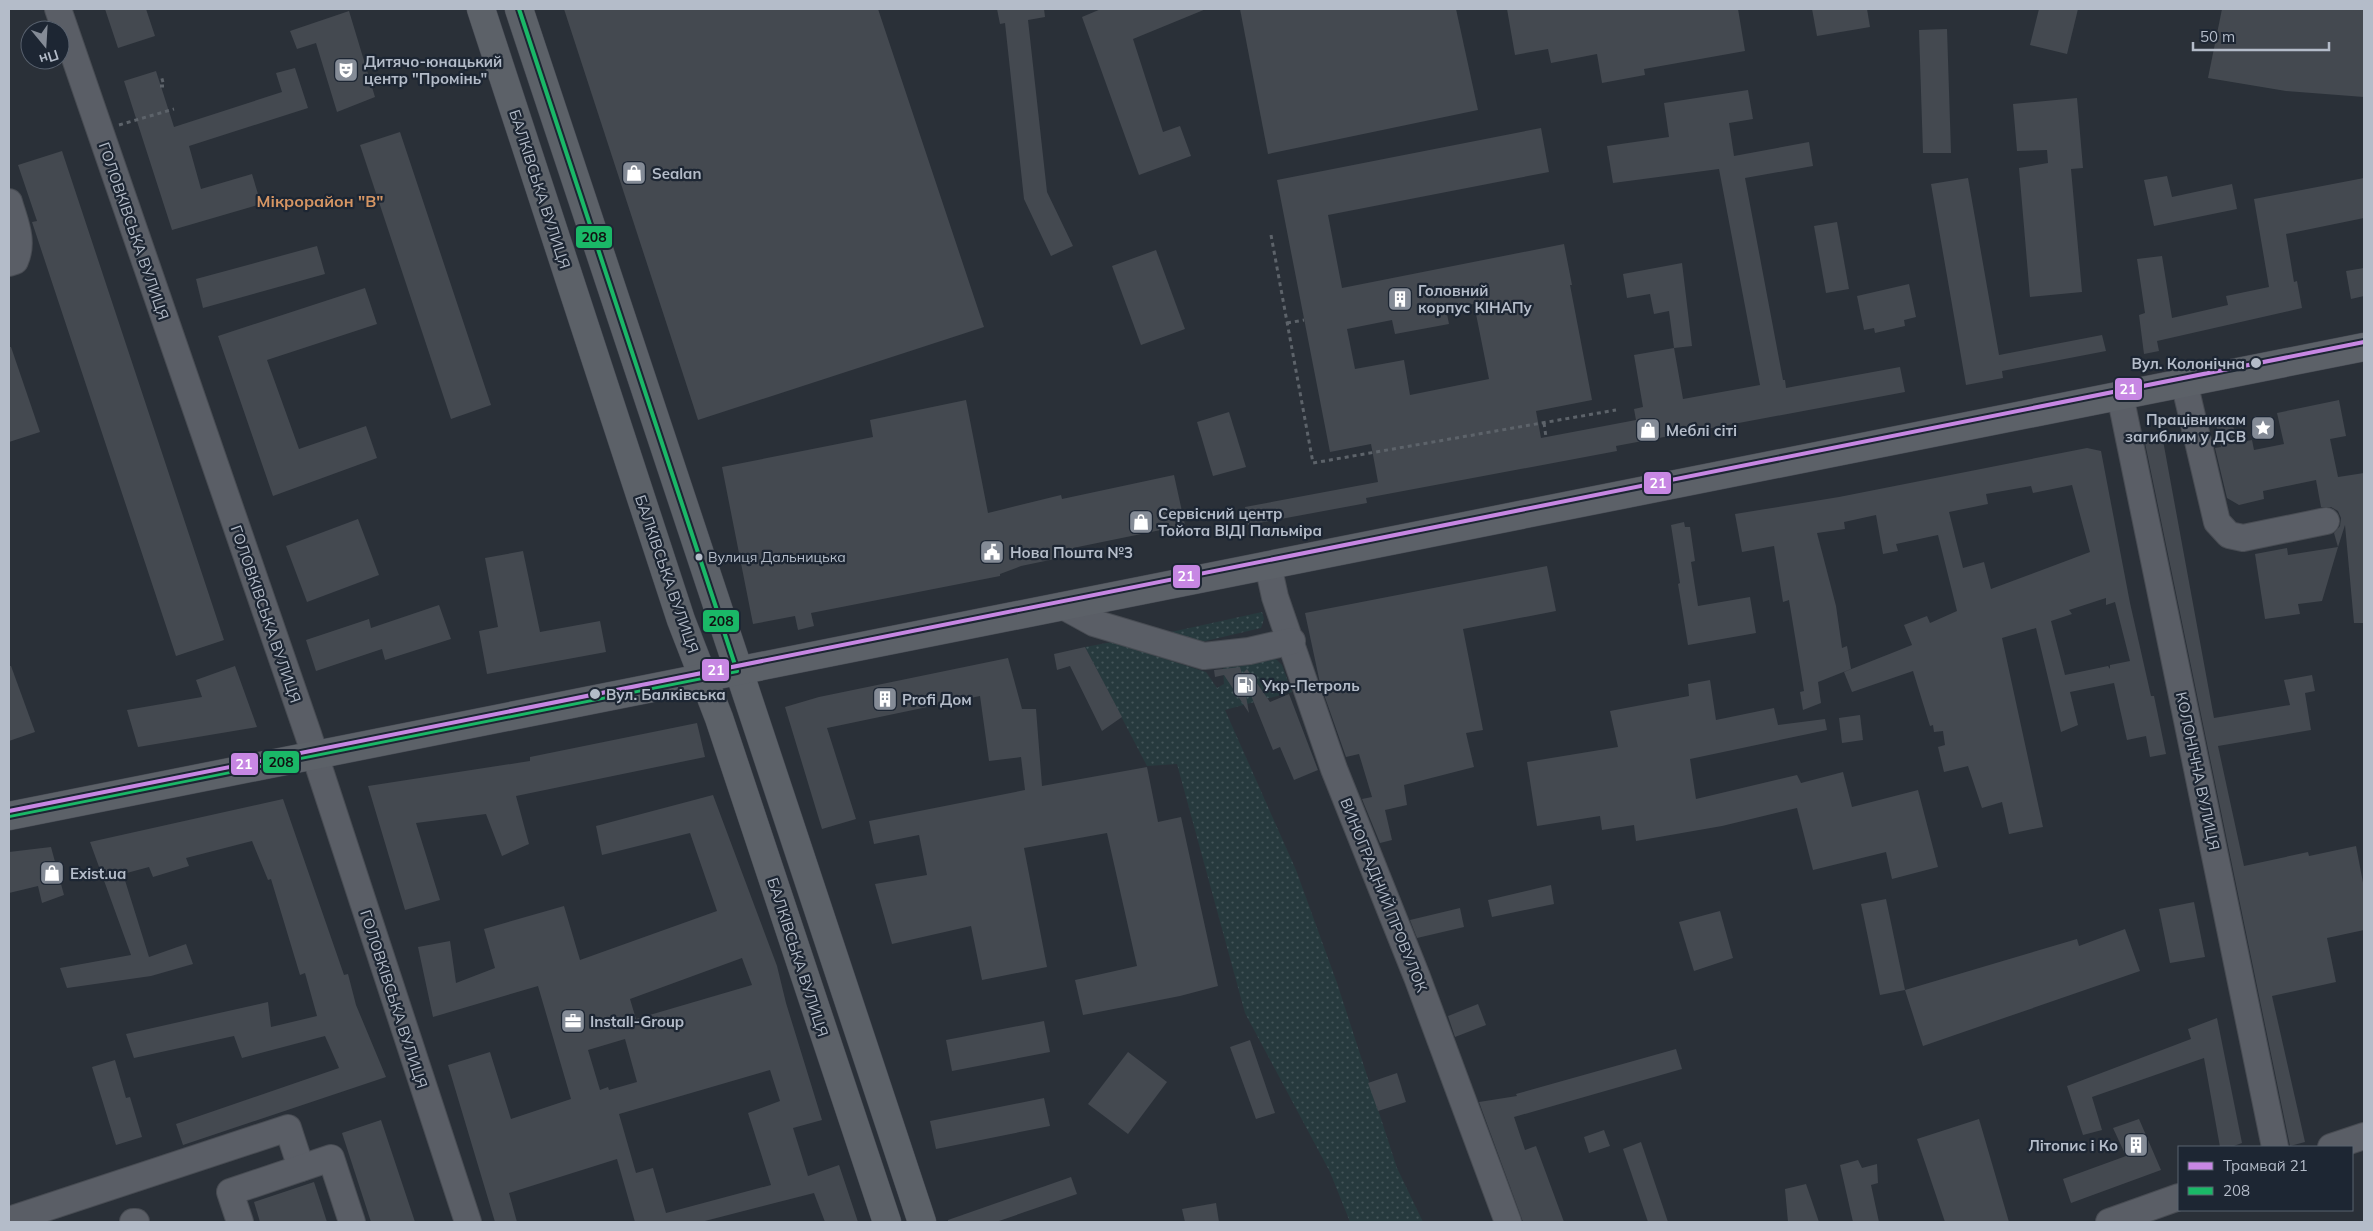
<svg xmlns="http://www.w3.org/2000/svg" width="2373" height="1231" font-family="Mulish,sans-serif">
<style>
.grass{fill:url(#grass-dots)}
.building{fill:#444950;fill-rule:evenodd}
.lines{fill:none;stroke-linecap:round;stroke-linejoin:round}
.minor-casing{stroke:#484c53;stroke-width:28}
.major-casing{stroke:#484c55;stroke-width:29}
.path{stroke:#5d636a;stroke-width:3;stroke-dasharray:4 4;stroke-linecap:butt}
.minor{stroke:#5a5e66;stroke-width:26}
.major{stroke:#5c6168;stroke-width:28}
.bus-1-casing{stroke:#1d2633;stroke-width:8}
.bus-1{stroke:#1ab867;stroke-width:4}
.tram-1-casing{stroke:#1d2633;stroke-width:8}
.tram-1{stroke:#c787e3;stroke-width:4}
.stop-dot{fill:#b4bcc9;stroke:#1d2633;stroke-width:2}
.labels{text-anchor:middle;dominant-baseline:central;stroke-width:4.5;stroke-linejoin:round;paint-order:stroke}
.bus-label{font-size:14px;fill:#b4bcc9;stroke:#1d2633;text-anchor:start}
.poi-label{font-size:15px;font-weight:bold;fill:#b4bcc9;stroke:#1d2633;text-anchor:start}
.street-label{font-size:15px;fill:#b4bcc9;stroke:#1d2633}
.stop-label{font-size:15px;font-weight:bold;fill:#b4bcc9;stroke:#1d2633;text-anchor:end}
.neighbourhood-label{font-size:16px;font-weight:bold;fill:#d59563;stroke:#1d2633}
.line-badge{stroke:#1d2633;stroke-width:2}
.badge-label{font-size:14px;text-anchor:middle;font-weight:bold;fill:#fff}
.pale-badge-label{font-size:14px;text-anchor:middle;font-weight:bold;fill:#111}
</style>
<defs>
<pattern id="grass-dots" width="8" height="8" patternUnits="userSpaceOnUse" patternTransform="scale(1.25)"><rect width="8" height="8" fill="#273a3e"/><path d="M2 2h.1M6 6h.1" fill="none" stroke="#445559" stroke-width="1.8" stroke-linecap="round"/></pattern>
</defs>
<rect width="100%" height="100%" fill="#2a3038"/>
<!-- grass -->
<g class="grass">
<polygon points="1262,612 1264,619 1261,628 1197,643 1162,634"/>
<polygon points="1112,642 1206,672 1217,688 1224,684 1223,667 1260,657 1274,657 1282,665 1292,692 1225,710 1296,870 1337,983 1397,1168 1423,1222 1350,1222 1330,1172 1245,1013 1177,764 1147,766 1085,647"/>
</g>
<!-- building -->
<g class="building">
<polygon points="105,9 146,9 155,36 118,48"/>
<polygon points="564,9 878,9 984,327 698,420"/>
<polygon points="997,9 1044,9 1045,17 1028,20 1047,192 1073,246 1051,256 1024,199 1005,23 1000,24"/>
<polygon points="1101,9 1206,9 1133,39 1163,132 1180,126 1191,156 1139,175 1082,17"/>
<polygon points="1240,9 1456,9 1478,110 1268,154"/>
<polygon points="1507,9 1738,9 1745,51 1644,69 1645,75 1602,83 1597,54 1551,63 1548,49 1515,55"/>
<polygon points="1812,9 1867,9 1870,27 1817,36"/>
<polygon points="2039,9 2078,9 2067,54 2030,45"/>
<polygon points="2222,9 2364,9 2364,97 2286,91 2208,78"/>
<polygon points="349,11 375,97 337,112 316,43 297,49 290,31"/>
<polygon points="1947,29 1951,153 1923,153 1919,30"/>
<polygon points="295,68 308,108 189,146 201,189 252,174 261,204 172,230 124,81 156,71 174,127 282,92 276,73"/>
<path d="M1748 90 1753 119 1729 123 1734 156 1809 142 1813 166 1745 178 1783 380H1785L1786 388 1900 367 1905 392 1616 446 1617 451 1366 498 1367 503 1248 525 1245 507 1378 482 1371 444 1330 452 1277 180 1541 128 1549 172 1328 215 1342 288 1564 244 1572 285H1570L1592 400 1536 411 1541 438 1636 420 1634 409 1643 407 1634 355 1674 348 1683 399 1760 385 1719 169 1613 183 1607 146 1669 137 1664 103ZM1474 304 1489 379 1410 395 1404 360 1355 369 1347 329 1392 320 1395 334 1449 324 1446 309Z"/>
<polygon points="2077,98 2083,168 2071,169 2082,292 2030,297 2019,168 2048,163 2047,150 2017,151 2013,104"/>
<polygon points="400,132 491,405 451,419 360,145"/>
<polygon points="62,151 224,640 176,656 32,222 37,221 18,165"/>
<polygon points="2167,176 2172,197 2232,184 2237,209 2154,226 2144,180"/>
<polygon points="1968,178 1999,355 2102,335 2106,351 2002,371 2003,378 1966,385 1931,184"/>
<polygon points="2364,178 2364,218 2286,234 2294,282 2297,281 2302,308 2157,341 2159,351 2144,354 2139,315 2145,313 2137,259 2162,256 2172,318 2228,305 2226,296 2269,287 2254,199"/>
<polygon points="1837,222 1849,289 1826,293 1814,226"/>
<polygon points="317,246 325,274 203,308 196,279"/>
<polygon points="1156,250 1185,329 1141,345 1112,266"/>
<polygon points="1682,263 1692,346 1674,348 1669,311 1654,314 1650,294 1627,298 1623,274"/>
<polygon points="2364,268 2364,296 2351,299 2346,271"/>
<polygon points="1909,284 1916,317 1904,320 1905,326 1875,333 1874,328 1864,330 1857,296"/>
<polygon points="365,288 377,324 267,360 299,449 366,426 377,458 273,496 218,336"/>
<polygon points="9,347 11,347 40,432 9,442"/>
<polygon points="966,400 988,513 1061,495 1062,499 1174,475 1185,525 1073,548 1074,555 1021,566 1000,574 1000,576 811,613 814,626 798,630 795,616 753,624 722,467 873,437 870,420"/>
<polygon points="2339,400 2346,436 2330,439 2338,477 2364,473 2364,623 2354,623 2345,525 2338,547 2334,533 2340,526 2341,518 2338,511 2331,507 2321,507 2316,480 2263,491 2264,499 2239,505 2227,498 2215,448 2221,447 2216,424 2232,421 2237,443 2252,440 2254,450 2284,444 2277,413"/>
<polygon points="1229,412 1246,467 1213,476 1197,422"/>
<polygon points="2162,435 2214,718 2290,705 2284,680 2312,675 2315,691 2305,693 2311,730 2218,746 2244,866 2308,852 2309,856 2356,846 2364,888 2364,930 2327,938 2336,982 2272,996 2305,1142 2290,1146 2144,438"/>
<path d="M2087 448 2101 451 2130 603 2151 696H2154L2166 754 2150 757 2146 736 2127 740 2114 683 2070 692 2078 725 2061 732 2036 628 2002 638 2043 827 2009 834 2002 802 1982 808 1968 766 1944 772 1938 747 1945 745 1943 731 1934 732 1933 725 1930 726 1913 671 1852 692 1844 672 1912 645 1904 625 1927 616 1930 623 1957 611 1938 535 1896 544 1898 551 1883 554 1876 515 1844 522 1845 529 1817 533 1836 606 1842 648 1847 646 1851 669 1818 682 1821 703 1803 710 1800 692 1804 691 1789 600 1783 602 1774 546 1742 552 1735 514 1839 497ZM2072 485 2090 552 1991 589 1984 562 1963 568 1949 512 1988 504 1986 494 2031 486 2033 493ZM2106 598V605L2115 602 2130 661 2110 665V669L2108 666 2065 675 2051 621 2072 614 2069 610Z"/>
<polygon points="358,519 379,575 307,602 286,546"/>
<polygon points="1684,522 1685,527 1690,527 1695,561 1691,562 1698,606 1750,597 1756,633 1688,645 1678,584 1680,583 1671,525"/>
<polygon points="2338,547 2322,601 2298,604 2300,614 2265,619 2255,554 2287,548 2288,555"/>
<polygon points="523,551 540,632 600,621 606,652 487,674 479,631 498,627 485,558"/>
<polygon points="1547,566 1556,611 1463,629 1483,730 1466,733 1474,767 1404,785 1407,805 1385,810 1392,840 1380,843 1362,799 1372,797 1359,754 1346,757 1320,683 1305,613"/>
<polygon points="439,605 451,639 385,660 382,649 316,671 306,640 369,619 371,628"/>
<polygon points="1085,647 1122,717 1102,731 1070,666 1057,670 1054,654"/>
<polygon points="1008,658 1022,709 1036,709 1042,786 1147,767 1158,822 1181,817 1218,986 1180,996 1083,1015 1075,980 1137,966 1107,833 1024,848 1047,967 982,980 971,926 892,944 875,884 927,875 919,835 874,844 869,821 1025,790 1021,757 989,761 980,696 827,728 856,819 822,829 785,707 819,697"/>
<polygon points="9,666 11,666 35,732 9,741"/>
<polygon points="235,666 257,727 138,747 127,710 202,697 196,680"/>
<polygon points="1240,667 1242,674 1247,669 1270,702 1289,694 1318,770 1294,780 1280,747 1273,750 1250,693 1246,696 1249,713 1224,675 1215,677 1214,670"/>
<polygon points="1710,680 1716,720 1774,708 1778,725 1825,719 1827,730 1690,759 1696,799 1797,775 1801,783 1843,772 1852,807 1918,790 1938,867 1892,879 1886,852 1813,870 1797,808 1722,826 1636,841 1634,825 1602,830 1600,816 1537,826 1527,762 1618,747 1610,711 1689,696 1688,684"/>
<polygon points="1860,715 1863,740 1842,743 1839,718"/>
<polygon points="697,723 705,757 516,796 529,844 502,856 486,814 416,823 440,900 405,910 368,786 530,761 530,757"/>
<path d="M713 795 777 966 786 1003 822 1120 793 1128 808 1176 839 1165 858 1222H825L814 1193 701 1222H635L617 1159 509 1193 517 1222H495L448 1065 490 1052 511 1119 571 1099 538 986 433 1017 418 947 450 941 456 983 495 968 484 929 564 906 580 960 717 911 690 833 602 855 596 826ZM742 958 752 985 636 1019 630 999ZM625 1039 637 1082 609 1090 608 1087 600 1090 588 1050ZM770 1070 780 1101 748 1113 771 1185 666 1213 653 1168 636 1173 619 1114Z"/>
<polygon points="283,799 344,975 348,974 356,1005 386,1077 183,1145 176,1124 339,1068 325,1036 242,1058 234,1036 134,1058 126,1034 268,1002 271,1027 317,1016 305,973 300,975 271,879 268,880 252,841 186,858 189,866 153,877 149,867 123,874 149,957 186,944 193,964 151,976 67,988 60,968 131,955 90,842"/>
<polygon points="51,847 64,895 42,903 38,886 9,893 9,852"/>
<polygon points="1551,885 1554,904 1492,917 1488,900"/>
<polygon points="1886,899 1905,990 1880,995 1861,904"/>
<polygon points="2194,902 2205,957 2170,963 2159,909"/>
<polygon points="1460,908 1464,927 1417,938 1410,920"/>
<polygon points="1720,911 1733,958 1694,971 1679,922"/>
<polygon points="2125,929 2140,971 1923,1046 1905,990 2077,939 2079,946"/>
<polygon points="1478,1004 1486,1025 1455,1037 1448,1016"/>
<polygon points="2217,1018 2242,1143 2231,1147 2220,1147 2204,1058 2092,1097 2102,1130 2083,1135 2067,1086 2191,1039 2188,1029"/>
<polygon points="1044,1021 1050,1052 952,1071 946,1040"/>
<polygon points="1250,1040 1275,1113 1256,1119 1230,1047"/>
<polygon points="1676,1049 1682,1069 1514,1117 1525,1150 1536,1146 1564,1222 1523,1222 1479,1102 1517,1096 1516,1094"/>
<polygon points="1128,1052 1167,1082 1128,1134 1088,1104"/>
<polygon points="115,1060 126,1098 130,1097 142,1137 116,1145 92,1067"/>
<polygon points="1397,1073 1406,1102 1378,1111 1368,1083"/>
<polygon points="1044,1098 1050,1126 936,1149 930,1121"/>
<polygon points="1979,1119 2009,1222 1945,1222 1917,1139"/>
<polygon points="2139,1119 2161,1170 2071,1203 2063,1179 2126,1156 2113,1128"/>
<polygon points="381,1120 415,1222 371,1222 342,1133"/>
<polygon points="1604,1130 1610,1146 1589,1153 1584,1137"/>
<polygon points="1641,1142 1668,1222 1648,1222 1623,1149"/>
<polygon points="1858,1160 1862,1168 1877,1164 1878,1183 1871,1185 1879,1222 1853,1222 1840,1165"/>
<polygon points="1071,1177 1077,1194 996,1222 948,1222 948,1220"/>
<polygon points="314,1182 327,1222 260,1222 254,1202"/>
<polygon points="1806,1184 1819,1222 1788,1222 1785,1189"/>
<polygon points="1216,1203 1219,1222 1185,1222 1182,1209"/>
</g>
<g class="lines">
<defs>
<g id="minor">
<polyline points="58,9 308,734 468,1222"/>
<path d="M9 202C15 223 24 241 15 261L9 263"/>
<polyline points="2184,382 2217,522 2229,535 2243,538 2326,521"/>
<polyline points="2120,395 2275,1147"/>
<polyline points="1268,565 1275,597 1334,769 1417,977 1508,1222"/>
<polyline points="1063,606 1094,623 1204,656 1249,651 1292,641"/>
<polyline points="2331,1147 2364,1136"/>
<polyline points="9,1220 288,1128 301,1168"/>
<polyline points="133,1222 136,1222"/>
<polyline points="240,1222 230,1192 331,1158 352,1222"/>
<polyline points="2109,1222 2179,1197"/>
</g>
<g id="major">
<polyline points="481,9 681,620 719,718 887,1222"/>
<polyline points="519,9 922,1222"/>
<polyline points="9,816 2364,347"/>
</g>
</defs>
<!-- minor casing -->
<use href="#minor" class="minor-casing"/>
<!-- major casing -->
<use href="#major" class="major-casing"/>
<!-- path -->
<g class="path">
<polyline points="160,86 164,86 161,75"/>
<polyline points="119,125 174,109"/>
<polyline points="1271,235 1313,463 1616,410"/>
<polyline points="1287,323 1304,320"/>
<polyline points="2136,366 2154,363"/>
<polyline points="1544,423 1546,437"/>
</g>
<!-- minor -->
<use href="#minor" class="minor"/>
<!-- major -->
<use href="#major" class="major"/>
<defs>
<polyline id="bus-1" points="9,816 737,671 519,9"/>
</defs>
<!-- bus-1 casing -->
<use href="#bus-1" class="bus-1-casing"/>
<!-- bus-1 -->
<use href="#bus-1" class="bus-1"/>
<defs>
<polyline id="tram-1" points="9,811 2364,342"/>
</defs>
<!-- tram-1 casing -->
<use href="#tram-1" class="tram-1-casing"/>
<!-- tram-1 -->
<use href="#tram-1" class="tram-1"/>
</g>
<!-- icons -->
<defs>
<symbol id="theatre-square" viewBox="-11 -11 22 22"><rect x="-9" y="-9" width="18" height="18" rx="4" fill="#848b96" stroke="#1d2633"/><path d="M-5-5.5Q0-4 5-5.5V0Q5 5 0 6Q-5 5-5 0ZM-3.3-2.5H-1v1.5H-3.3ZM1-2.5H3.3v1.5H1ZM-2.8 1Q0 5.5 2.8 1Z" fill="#fff"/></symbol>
<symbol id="shop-square" viewBox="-11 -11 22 22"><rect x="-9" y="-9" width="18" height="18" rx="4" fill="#848b96" stroke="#1d2633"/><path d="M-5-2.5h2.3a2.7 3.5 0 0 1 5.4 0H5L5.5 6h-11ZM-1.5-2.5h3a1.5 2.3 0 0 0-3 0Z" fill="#fff"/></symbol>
<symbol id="building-square" viewBox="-11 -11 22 22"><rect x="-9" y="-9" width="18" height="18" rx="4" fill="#848b96" stroke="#1d2633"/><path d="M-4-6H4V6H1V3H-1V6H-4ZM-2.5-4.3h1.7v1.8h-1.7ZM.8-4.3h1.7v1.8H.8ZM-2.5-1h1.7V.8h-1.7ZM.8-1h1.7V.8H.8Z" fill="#fff"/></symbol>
<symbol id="sight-square" viewBox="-11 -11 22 22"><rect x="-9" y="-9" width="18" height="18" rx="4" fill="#848b96" stroke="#1d2633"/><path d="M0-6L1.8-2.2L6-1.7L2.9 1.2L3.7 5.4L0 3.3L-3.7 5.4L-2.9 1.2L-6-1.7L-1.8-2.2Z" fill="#fff"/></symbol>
<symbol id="civic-square" viewBox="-11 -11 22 22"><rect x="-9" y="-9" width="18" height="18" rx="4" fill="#848b96" stroke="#1d2633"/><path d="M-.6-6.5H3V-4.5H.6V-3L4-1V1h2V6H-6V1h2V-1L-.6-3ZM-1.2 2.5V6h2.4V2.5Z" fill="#fff"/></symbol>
<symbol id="fuel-square" viewBox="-11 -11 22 22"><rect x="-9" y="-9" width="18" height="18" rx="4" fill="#848b96" stroke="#1d2633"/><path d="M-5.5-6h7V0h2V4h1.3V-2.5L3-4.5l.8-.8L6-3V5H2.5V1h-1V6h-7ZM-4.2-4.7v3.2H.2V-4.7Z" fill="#fff"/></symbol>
<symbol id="office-square" viewBox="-11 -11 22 22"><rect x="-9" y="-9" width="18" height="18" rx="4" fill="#848b96" stroke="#1d2633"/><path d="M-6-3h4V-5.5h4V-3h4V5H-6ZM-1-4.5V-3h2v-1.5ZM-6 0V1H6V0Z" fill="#fff"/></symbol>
</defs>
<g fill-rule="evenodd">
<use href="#theatre-square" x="332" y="56" width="28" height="28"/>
<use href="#shop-square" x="620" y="159" width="28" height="28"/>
<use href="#building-square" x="1386" y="285" width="28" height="28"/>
<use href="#sight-square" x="2249" y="414" width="28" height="28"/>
<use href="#shop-square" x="1634" y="416" width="28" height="28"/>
<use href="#shop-square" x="1127" y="508" width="28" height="28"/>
<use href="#civic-square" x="978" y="538" width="28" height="28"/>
<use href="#fuel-square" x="1231" y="671" width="28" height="28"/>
<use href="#building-square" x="871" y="685" width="28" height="28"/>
<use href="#shop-square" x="38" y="859" width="28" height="28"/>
<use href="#office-square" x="559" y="1007" width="28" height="28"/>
<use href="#building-square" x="2122" y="1131" width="28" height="28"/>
</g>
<!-- markers -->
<g class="stop-dot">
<circle cx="2256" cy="363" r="6"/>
<circle cx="699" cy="557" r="4.5"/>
<circle cx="595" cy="694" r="6"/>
</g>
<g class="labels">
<!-- bus labels -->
<g class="bus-label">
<text x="708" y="557">Вулиця Дальницька</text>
</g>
<!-- poi labels -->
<g class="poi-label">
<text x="364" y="61">Дитячо-юнацький<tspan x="364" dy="17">центр "Промінь"</tspan></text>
<text x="652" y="173">Sealan</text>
<text x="1418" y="290">Головний<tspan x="1418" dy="17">корпус КІНАПу</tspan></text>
<text x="2246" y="419" text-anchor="end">Працівникам<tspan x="2246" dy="17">загиблим у ДСВ</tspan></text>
<text x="1666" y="430">Меблі сіті</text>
<text x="1158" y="513">Сервісний центр<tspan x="1158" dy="17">Тойота ВІДІ Пальміра</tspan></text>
<text x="1010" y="552">Нова Пошта №3</text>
<text x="1262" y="685">Укр-Петроль</text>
<text x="902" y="699">Profi Дом</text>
<text x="70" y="873">Exist.ua</text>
<text x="590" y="1021">Install-Group</text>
<text x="2118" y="1145" text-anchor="end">Літопис і Ко</text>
</g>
<!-- street labels -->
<g class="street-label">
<text transform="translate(540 189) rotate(72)">БАЛКІВСЬКА ВУЛИЦЯ</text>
<text transform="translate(134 231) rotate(71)">ГОЛОВКІВСЬКА ВУЛИЦЯ</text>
<text transform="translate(667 574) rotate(71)">БАЛКІВСЬКА ВУЛИЦЯ</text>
<text transform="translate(266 614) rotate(71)">ГОЛОВКІВСЬКА ВУЛИЦЯ</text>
<text transform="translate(2198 771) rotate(78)">КОЛОНІЧНА ВУЛИЦЯ</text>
<text transform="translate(1384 895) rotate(68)">ВИНОГРАДНИЙ ПРОВУЛОК</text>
<text transform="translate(798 957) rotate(72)">БАЛКІВСЬКА ВУЛИЦЯ</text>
<text transform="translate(394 999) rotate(72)">ГОЛОВКІВСЬКА ВУЛИЦЯ</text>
</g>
<!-- stop labels -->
<g class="stop-label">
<text x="2245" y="363">Вул. Колонічна</text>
<text x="606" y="694" text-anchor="start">Вул. Балківська</text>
</g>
<!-- neighbourhood labels -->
<g class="neighbourhood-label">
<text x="320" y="201">Мікрорайон "В"</text>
</g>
</g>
<g class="line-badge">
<rect x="575" y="225" width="38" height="24" rx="5" fill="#1ab867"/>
<rect x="2114" y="377" width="29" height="24" rx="5" fill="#c787e3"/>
<rect x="1643" y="471" width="29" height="24" rx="5" fill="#c787e3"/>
<rect x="1172" y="564" width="29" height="25" rx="5" fill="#c787e3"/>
<rect x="702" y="609" width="38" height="24" rx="5" fill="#1ab867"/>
<rect x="701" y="658" width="29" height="24" rx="5" fill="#c787e3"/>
<rect x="262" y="750" width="38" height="24" rx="5" fill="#1ab867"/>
<rect x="230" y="752" width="29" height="24" rx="5" fill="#c787e3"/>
</g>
<g class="badge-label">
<text x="2128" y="394">21</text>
<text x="1658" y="488">21</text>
<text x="1186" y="581">21</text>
<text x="716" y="675">21</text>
<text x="244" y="769">21</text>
</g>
<g class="pale-badge-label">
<text x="594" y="242">208</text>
<text x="721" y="626">208</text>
<text x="281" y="767">208</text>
</g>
<!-- border -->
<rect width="2373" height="1231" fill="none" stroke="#b4bcc9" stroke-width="20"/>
<!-- legend -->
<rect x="2178" y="1146" width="175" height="65" fill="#1d2633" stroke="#59626f"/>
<rect x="2188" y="1162" width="25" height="8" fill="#c787e3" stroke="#59626f"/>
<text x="2223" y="1171" font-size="15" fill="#b4bcc9">Трамвай 21</text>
<rect x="2188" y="1187" width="25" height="8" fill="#1ab867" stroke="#59626f"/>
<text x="2223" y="1196" font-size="15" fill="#b4bcc9">208</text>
<!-- north arrow -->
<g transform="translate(45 45) rotate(162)"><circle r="24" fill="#1d2633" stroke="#59626f"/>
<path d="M0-4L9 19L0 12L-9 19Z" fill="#848b96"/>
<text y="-8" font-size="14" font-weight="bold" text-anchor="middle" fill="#b4bcc9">Пн</text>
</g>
<!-- scale -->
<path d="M2193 42v8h136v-8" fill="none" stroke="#b4bcc9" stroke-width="2.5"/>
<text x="2200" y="42" font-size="15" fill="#b4bcc9" stroke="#1d2633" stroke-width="4" paint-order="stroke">50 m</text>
</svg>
